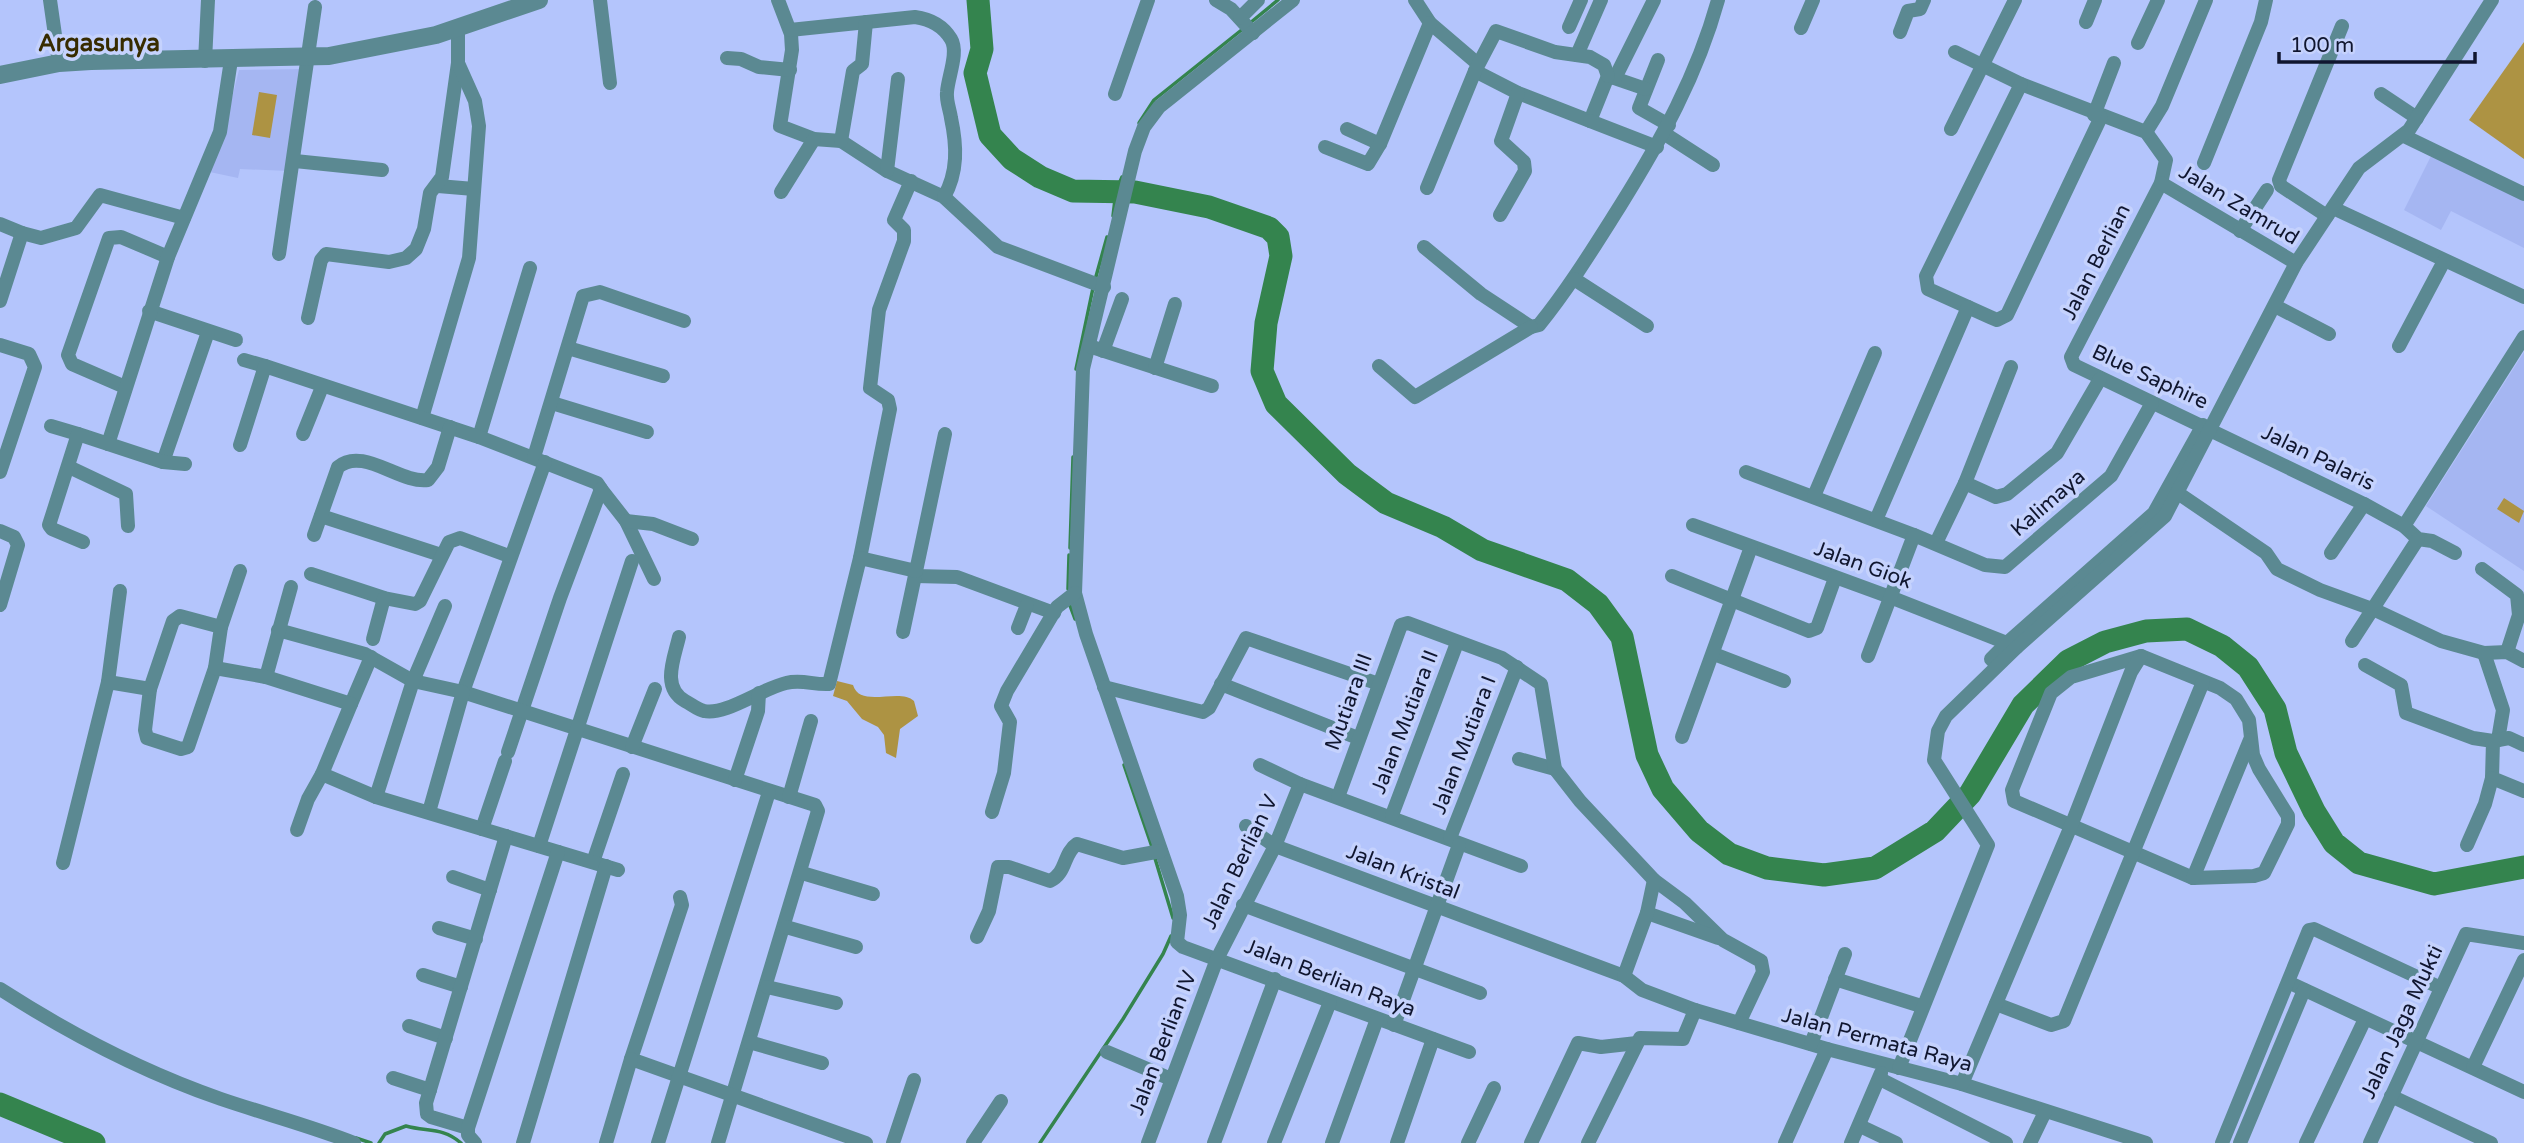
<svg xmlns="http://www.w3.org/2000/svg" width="2524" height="1143" font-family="'Varela Round',sans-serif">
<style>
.built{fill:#a5b6f2}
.green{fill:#ad9343}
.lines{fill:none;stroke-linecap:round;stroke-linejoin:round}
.stream{stroke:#34844e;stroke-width:3.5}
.river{stroke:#34844e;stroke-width:23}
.minor{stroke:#5b8992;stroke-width:14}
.tertiary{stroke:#5b8992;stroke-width:18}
.labels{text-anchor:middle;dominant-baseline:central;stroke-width:7;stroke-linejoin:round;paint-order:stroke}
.street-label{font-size:21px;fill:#10162f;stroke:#c5d2fd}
.quarter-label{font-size:24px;font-weight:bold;fill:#372b00;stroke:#c5d2fd}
</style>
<rect width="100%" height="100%" fill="#b4c5fc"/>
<!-- built -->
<g class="built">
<polygon points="305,69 289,171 240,169 238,178 205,171 222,138 239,70"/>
<polygon points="2433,152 2524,199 2524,248 2451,211 2441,230 2404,210"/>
<polygon points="2524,352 2524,571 2426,506"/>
</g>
<!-- green -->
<g class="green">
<polygon points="2524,42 2524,159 2469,120"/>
<polygon points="259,92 277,95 270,138 252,135"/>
<polygon points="2504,498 2524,511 2519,523 2497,509"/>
<path d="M837 681 853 685C860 709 900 687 914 701L918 716 900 729 896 758 886 753 884 735 878 727 862 719 847 701 833 696Z"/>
</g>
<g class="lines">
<!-- stream -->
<g class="stream">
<polyline points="1250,23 1278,0"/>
<polyline points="1139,123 1154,100 1244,28"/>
<polyline points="1113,216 1116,191 1122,177"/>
<polyline points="1095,280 1107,237"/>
<polyline points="1076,369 1093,288"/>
<polyline points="1070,548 1073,457"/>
<polyline points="1068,589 1069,555"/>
<polyline points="1069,603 1075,619"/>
<polyline points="1124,765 1152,847"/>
<polyline points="1154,855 1173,918"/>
<polyline points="356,1138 371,1143"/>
<path d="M379 1143 385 1134 406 1126C427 1132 443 1127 461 1143"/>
<polyline points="1040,1143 1123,1019 1163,954 1171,936"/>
</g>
<!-- river -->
<g class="river">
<polyline points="978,0 982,49 975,73 990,135 1012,159 1040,177 1073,191 1135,192 1209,207 1269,228 1278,237 1281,256 1266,323 1262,371 1276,404 1347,474 1386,503 1443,527 1482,550 1567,580 1598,604 1622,637 1647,755 1663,789 1699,831 1729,854 1767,868 1824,875 1875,868 1935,831 1970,794 2023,705 2068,661 2105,642 2146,631 2187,629 2222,646 2248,667 2275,709 2286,753 2314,811 2334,843 2359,863 2434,884 2524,867"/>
<polyline points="0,1104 94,1143"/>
</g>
<!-- minor -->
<g class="minor">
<polyline points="50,0 59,63"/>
<polyline points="600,0 610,83"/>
<polyline points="778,0 791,34 792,50 780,126 814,139 841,141 887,171 944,197 998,247 1104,287"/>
<polyline points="1216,0 1231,9 1253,33"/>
<polyline points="1293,0 1159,107 1144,127 1135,151 1083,369 1075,593 1086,634 1177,896 1180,915 1177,942 1183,947 1469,1052"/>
<polyline points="1415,0 1430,23 1478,64"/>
<polyline points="1240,18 1258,0"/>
<polyline points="2086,22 2095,0"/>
<polyline points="1569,27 1581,0"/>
<polyline points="1801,28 1813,0"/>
<path d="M790 30 915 17C930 19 943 26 951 39 959 52 948 77 947 92 946 101 950 110 951 118 957 146 958 172 944 197"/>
<polyline points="1900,32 1908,11 1920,9 1924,0"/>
<polyline points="2138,43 2158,0"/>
<polyline points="1955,52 2021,84 2146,132 2166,160 2161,183 2071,357 2074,365 2364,504 2404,526 2418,539 2432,541 2455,553"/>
<polyline points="1577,55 1601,0"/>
<polyline points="727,58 741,59 759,67 790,70"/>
<polyline points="1658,60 1639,108 1669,125"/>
<polyline points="205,61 208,0"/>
<polyline points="1475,71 1518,93 1590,121 1608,76 1646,89"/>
<polyline points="1615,78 1654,0"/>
<polyline points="2021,84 1926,276 1928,289 1990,317 1997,320 2007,315 2101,117"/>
<polyline points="1115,94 1148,0"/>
<polyline points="2381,94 2417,118"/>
<polyline points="2094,115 2114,63"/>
<polyline points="1590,121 1657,147"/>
<polyline points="1347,129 1380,144"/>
<polyline points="1951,129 2015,0"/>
<polyline points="2146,132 2162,106 2206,0"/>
<polyline points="1665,134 1713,165"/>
<polyline points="2404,136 2524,194"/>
<polyline points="841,141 853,71 862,64 866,22"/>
<polyline points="1325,147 1368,164 1380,144 1430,23"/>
<polyline points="295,161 382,170"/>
<polyline points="2204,163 2261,22 2266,0"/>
<polyline points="887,171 898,79"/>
<polyline points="2161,183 2296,263"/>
<polyline points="438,186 474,189"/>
<polyline points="1427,188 1475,71 1496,31 1555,52 1590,57 1604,65 1608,76"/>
<polyline points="781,192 814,139"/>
<polyline points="2333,208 2524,297"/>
<polyline points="1500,215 1525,171 1524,162 1501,141 1518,93"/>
<polyline points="2327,216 2281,186 2279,180 2342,26"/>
<polyline points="0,224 22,233"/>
<polyline points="2240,231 2267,190"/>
<path d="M1424 247 1481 294 1531 327 1539 325C1569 288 1594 247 1620 206 1661 140 1697 76 1718 0"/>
<polyline points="279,254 315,7"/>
<polyline points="1574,279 1647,326"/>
<polyline points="0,301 22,233 41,238 76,228 100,195 184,218"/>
<polyline points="2275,306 2329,334"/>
<polyline points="149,311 236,340"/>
<polyline points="308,318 321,260 326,254 389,262 406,258 416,249 424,229 430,193 442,177 458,63"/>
<polyline points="0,345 29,354 35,367 0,472"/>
<polyline points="1089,346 1212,386"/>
<polyline points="2399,346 2444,261"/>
<polyline points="568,348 663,376"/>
<polyline points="1103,351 1122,299"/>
<polyline points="244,360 265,366"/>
<polyline points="1379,366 1415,397 1531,327"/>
<polyline points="1155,368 1175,304"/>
<polyline points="125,387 72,364 68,355 109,238 121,237 168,257"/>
<polyline points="552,403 647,432"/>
<polyline points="422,418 469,258 479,126 475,101 458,63 458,29"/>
<polyline points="51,426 78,434"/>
<polyline points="303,434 322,387"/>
<polyline points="479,437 530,268"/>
<polyline points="108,444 168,257 220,132 231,60"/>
<polyline points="240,445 265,366 479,437 597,483 601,489 560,598 508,752"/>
<polyline points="534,457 583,296 600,292 684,321"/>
<polyline points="163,462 208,332"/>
<polyline points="545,462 463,692 815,805 818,811 718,1143"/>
<polyline points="69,467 126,494 128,526"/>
<polyline points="1746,472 1914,535"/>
<polyline points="1965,483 1996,497 2007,494 2057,453 2100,379"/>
<polyline points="2169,487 2266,553 2277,569 2320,590 2375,610 2441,641 2484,653 2507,652 2524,661"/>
<polyline points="601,489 626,521 654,579"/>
<polyline points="1814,496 1875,353"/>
<polyline points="321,516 441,555"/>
<polyline points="1876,520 1968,307"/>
<polyline points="626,521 653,524 692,539"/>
<polyline points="1693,525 1890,597 2017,647"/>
<polyline points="2404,526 2524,337"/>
<polyline points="0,531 14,537 18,545 0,605"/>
<path d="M314 535 338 467C363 446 400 484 428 480L438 467 450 427"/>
<polyline points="83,542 52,529 49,525 78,434 163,462 185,464"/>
<polyline points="1936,543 1965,483 2011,367"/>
<polyline points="2331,553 2364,504"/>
<polyline points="860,558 890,409 888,400 870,388 879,310 904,241 904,230 894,220 911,181"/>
<polyline points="2482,569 2517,595 2519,615 2507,652"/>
<polyline points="311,574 384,598 415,604 420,601 449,542 460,538 509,556"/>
<polyline points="915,576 957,577 1054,613"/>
<polyline points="1672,576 1809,631 1817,628 1835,578"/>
<polyline points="221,627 240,571"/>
<polyline points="1018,628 1027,605"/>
<polyline points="278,630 365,654 413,681 463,692 429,812"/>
<polyline points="903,632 916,571"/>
<path d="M679 637C674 659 661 687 685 701 691 704 698 710 704 711 725 716 763 688 786 683 802 679 813 685 829 684L860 558 916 571 945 434"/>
<polyline points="373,639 384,598"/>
<polyline points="2352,641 2418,539"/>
<polyline points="2484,653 2503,710 2498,740"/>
<polyline points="1714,654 1784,681"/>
<polyline points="1868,656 1914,535 1985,565 2005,567 2111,476 2152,403"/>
<polygon points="2141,656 2220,688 2236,699 2249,720 2253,755 2259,769 2288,816 2288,824 2264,873 2254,876 2193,878 2014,801 2012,790 2051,693 2071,677"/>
<polyline points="1996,664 1991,659 2007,643 2154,513 2203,425"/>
<polyline points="2365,665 2401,685 2406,713 2473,738 2493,741"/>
<polyline points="266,677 291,587"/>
<polyline points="108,682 120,591"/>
<polyline points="1221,684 1358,738"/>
<polyline points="1104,687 1203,712 1209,708 1246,638 1379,684"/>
<polyline points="150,689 145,730 147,738 181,749 188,747 215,668"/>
<polyline points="351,704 371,657"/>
<polyline points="1682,737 1751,547"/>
<polyline points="2524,745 2509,738 2493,741 2492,778 2524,791"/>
<polyline points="632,747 655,689"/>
<polyline points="1519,759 1555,769"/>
<polyline points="1260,765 1300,784 1521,866"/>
<polyline points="735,780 758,711 759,693"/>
<polyline points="376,797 413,681 445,606"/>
<polyline points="789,797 811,721"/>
<polyline points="1338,797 1401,625 1408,623 1502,658 1541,684 1555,769 1580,801 1654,880 1685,903 1723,940 1761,961 1763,972 1739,1023"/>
<polyline points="992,812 1004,773 1010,722 1001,706 1007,691 1057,607 1075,593"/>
<polyline points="1392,815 1457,643"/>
<polyline points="1246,826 1275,846 1624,976 1642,990 1695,1010 1827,1049 1962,1084 2146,1143"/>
<polyline points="482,829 505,761"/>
<polyline points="297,830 308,799 322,774"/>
<polyline points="1450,838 1517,667"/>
<polyline points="2467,845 2485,804 2492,778"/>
<polyline points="539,846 632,561"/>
<polyline points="593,862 623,774"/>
<polyline points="63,863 108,682 150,689 173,621 180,616 221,627 215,668 266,677 351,704 322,774 376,797 618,870"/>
<polyline points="802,873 873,894"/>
<polyline points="453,877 490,890"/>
<polyline points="2193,878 2250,740"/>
<polyline points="680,897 682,905 631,1059 866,1143"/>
<polyline points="1243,905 1480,993"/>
<polyline points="1647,913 1718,938"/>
<polyline points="786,927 856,947"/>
<polyline points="439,928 476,939"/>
<path d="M977 937 989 911 998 867H1009L1050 881C1067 873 1063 853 1077 844L1123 858 1161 851"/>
<polyline points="423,975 461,987"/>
<polyline points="1624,976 1647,913 1654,880"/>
<polyline points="1835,979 1921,1006"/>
<polyline points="2290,983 2524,1092"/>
<polyline points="767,987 836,1003"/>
<path d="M0 989C70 1034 143 1072 221 1099 265 1114 311 1126 354 1143"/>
<polyline points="1996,1004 2051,1025 2064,1021 2203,682"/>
<polyline points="1394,1025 1459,845"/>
<polyline points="409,1026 446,1038"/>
<polyline points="749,1042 822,1063"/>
<polyline points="1811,1044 1845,954"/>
<polyline points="1107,1052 1171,1079"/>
<polyline points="2473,1067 2524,960"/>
<polyline points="1899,1068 1988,845 1934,760 1938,731 1946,716 2017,647 2165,516 2296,263 2359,168 2409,130 2492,0"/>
<polyline points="393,1078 430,1090"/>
<polyline points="1880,1079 2006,1143"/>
<polyline points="1962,1084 2071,826 2131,672 2141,656"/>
<polyline points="2391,1096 2491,1143"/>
<polyline points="1860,1126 1896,1143"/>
<polyline points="468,1128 431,1117 427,1114 426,1103 506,836"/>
<polyline points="475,1143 468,1135 468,1128 558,852"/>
<polyline points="523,1143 606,866"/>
<polyline points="606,1143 631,1059"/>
<polyline points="658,1143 769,792"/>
<polyline points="893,1143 914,1080"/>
<polyline points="973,1143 1001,1101"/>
<polyline points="1148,1143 1217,959 1275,846 1300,784"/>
<polyline points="1214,1143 1275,979"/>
<polyline points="1274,1143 1330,1002"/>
<polyline points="1332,1143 1377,1019"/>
<polyline points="1397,1143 1433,1039"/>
<polyline points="1468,1143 1494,1088"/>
<polyline points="1531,1143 1578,1043 1601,1047 1637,1043"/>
<polyline points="1588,1143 1640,1038 1683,1039 1695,1010"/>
<polyline points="1785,1143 1827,1049"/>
<polyline points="1851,1143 1881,1073"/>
<polyline points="2030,1143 2045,1112"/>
<polyline points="2222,1143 2309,930 2314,929 2441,988"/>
<polyline points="2240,1143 2304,990"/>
<polyline points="2306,1143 2365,1019"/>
<polyline points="2370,1143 2466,934 2524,943"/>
</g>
<!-- tertiary -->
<polyline class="tertiary" points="0,75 59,63 91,61 329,56 436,35 539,0"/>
</g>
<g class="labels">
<!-- street labels -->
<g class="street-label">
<text transform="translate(2239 205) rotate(31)">Jalan Zamrud</text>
<text transform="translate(2096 262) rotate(-63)">Jalan Berlian</text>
<text transform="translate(2150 377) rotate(25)">Blue Saphire</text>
<text transform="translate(2318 458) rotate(26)">Jalan Palaris</text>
<text transform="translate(2048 503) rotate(-41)">Kalimaya</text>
<text transform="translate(1863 565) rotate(20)">Jalan Giok</text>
<text transform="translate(1349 702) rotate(-70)">Mutiara III</text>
<text transform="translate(1405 722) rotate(-69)">Jalan Mutiara II</text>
<text transform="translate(1464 745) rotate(-69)">Jalan Mutiara I</text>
<text transform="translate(1240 862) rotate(-64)">Jalan Berlian V</text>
<text transform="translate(1403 872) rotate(21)">Jalan Kristal</text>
<text transform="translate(1330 978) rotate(21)">Jalan Berlian Raya</text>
<text transform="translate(2402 1022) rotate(-65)">Jalan Jaga Mukti</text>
<text transform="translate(1877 1040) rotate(15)">Jalan Permata Raya</text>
<text transform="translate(1163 1043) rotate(-69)">Jalan Berlian IV</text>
</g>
<!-- quarter labels -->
<g class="quarter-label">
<text x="99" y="43">Argasunya</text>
</g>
</g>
<!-- scale -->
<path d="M2279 52v10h196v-10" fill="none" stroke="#10162f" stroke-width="3.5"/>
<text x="2290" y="52" font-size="21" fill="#10162f" stroke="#c5d2fd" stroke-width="5" paint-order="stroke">100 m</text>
</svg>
